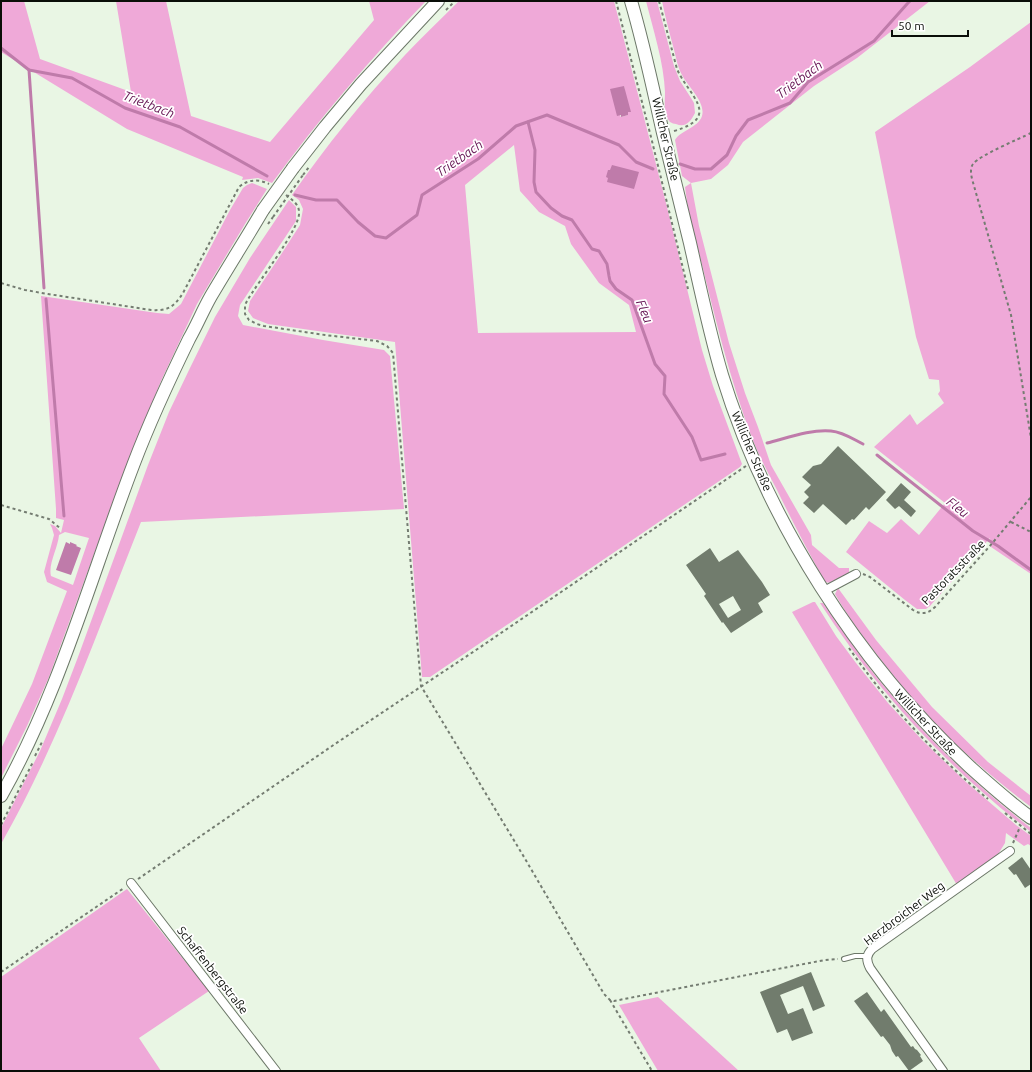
<svg xmlns="http://www.w3.org/2000/svg" width="1032" height="1072" font-family="Ubuntu,sans-serif">
<style>
.green{fill:#efa9d8;fill-rule:evenodd}
.water{fill:#bf7baa}
.lines{fill:none;stroke-linecap:round;stroke-linejoin:round}
.stream{stroke:#bf7baa;stroke-width:3}
.building{fill:#717c6d;fill-rule:evenodd}
.service-casing{stroke:#6c7768;stroke-width:6}
.minor-casing{stroke:#6c7768;stroke-width:10}
.secondary-casing{stroke:#6c7768;stroke-width:14}
.path{stroke:#747c71;stroke-width:2;stroke-dasharray:3 3;stroke-linecap:butt}
.service{stroke:#fff;stroke-width:4}
.minor{stroke:#fff;stroke-width:8}
.secondary{stroke:#fff;stroke-width:12}
.secondary-bridge-casing{stroke:#6c7768;stroke-width:14;stroke-linecap:butt}
.path-bridge{stroke:#747c71;stroke-width:2;stroke-dasharray:3 3;stroke-linecap:butt}
.secondary-bridge{stroke:#fff;stroke-width:12}
.labels{text-anchor:middle;dominant-baseline:central;stroke-width:3.5;stroke-linejoin:round;paint-order:stroke}
.street-label{font-size:12px;fill:#0a0e08;stroke:#fff}
.water-label{font-size:13px;font-style:italic;fill:#631151;stroke:#fff}
</style>
<rect width="100%" height="100%" fill="#e9f6e4"/>
<!-- green -->
<g class="green">
<path d="M1 1H24L40 59 131 92 116 1H166L191 116 270 142 374 20 369 1H426C371 58 319 119 272 183L258 178 242 180 243 177 127 129 1 52Z"/>
<path d="M459 1H614L667 207 702 350 713 386 742 464 740 467 430 677H422L395 342 268 324 253 318 248 311 250 301 282 253 300 225 303 209 299 200 292 195C326 146 364 99 405 55 422 37 441 19 459 1ZM624 86 628 115 621 117 620 116ZM514 145 520 191 539 212 565 226 571 244 599 283 629 305 636 332 478 333 465 185Z"/>
<path d="M646 1H657L674 66 680 81 691 98 694 103 695 113C691 121 686 128 676 124 674 124 672 123 670 122 663 115 665 101 665 92 664 63 653 29 646 1Z"/>
<path d="M662 1H930L857 58 814 86 743 142 728 165 711 179 691 183 699 226 729 343 745 393 758 427 771 465 811 535 812 545 839 568H849V573C843 579 834 585 825 582 808 551 792 521 777 490 768 473 759 456 752 438 724 364 708 286 688 209L685 187 691 183 682 176 675 140C681 130 698 128 702 116 706 102 688 87 682 75 677 66 676 56 673 46 669 31 665 16 662 1Z"/>
<polygon points="1031,22 1031,574 991,547 990,538 930,606 926,609 917,609 905,600 846,552 869,521 887,533 901,519 919,535 945,503 874,447 910,414 917,425 944,403 938,394 940,391 939,380 929,379 916,337 875,132 970,67"/>
<path d="M252 183 267 189 245 224 197 304 161 381 134 448 108 516 49 677 27 726 1 778V749L32 684 67 591 47 582 44 572 54 535 52 528 50 524 55 526 61 533 64 520 56 518V509L41 296 157 313 169 314 181 304 230 210 243 188 247 185ZM65 532 89 538 73 585 51 576C48 564 58 548 59 535Z"/>
<path d="M289 200 296 207V221L240 305 238 316 243 325 323 340 384 350 390 356 404 509 141 522C98 630 59 742 1 844V828L40 751 62 699 78 657 148 465 169 412 189 370 215 317 250 258Z"/>
<path d="M838 588 876 640 932 707 988 762 1031 796V807C1003 786 976 763 950 739 924 715 902 686 880 659 864 638 848 617 835 594Z"/>
<polygon points="813,602 815,602 836,636 856,663 888,703 923,741 966,782 1016,825 1031,836 1031,846 1028,844 1024,846 1006,833 1005,843 997,856 957,885 792,612"/>
<path d="M820 603H823C839 625 854 648 871 670 918 729 971 782 1031 828V832C948 769 876 690 820 603Z"/>
<polygon points="127,889 209,991 139,1038 161,1071 1,1071 1,977"/>
<polygon points="658,997 739,1071 658,1071 619,1005"/>
</g>
<!-- water -->
<g class="water">
<polygon points="624,86 631,112 628,112 628,115 621,117 621,115 617,116 610,89"/>
<polygon points="612,165 639,172 634,189 607,182 608,178 606,177 608,170 610,170"/>
<polygon points="66,542 70,544 70,542 77,545 76,546 81,548 71,575 56,570"/>
</g>
<g class="lines">
<!-- stream -->
<g class="stream">
<polyline points="1,48 29,70 72,78 125,108 180,127 267,176"/>
<polyline points="29,70 44,288"/>
<polyline points="528,122 535,150 534,182 536,192 551,208 562,216 572,220 592,249 599,251 607,264 609,276 610,281 616,289 632,300 655,364 665,376 664,394 692,437 701,460 725,454"/>
<polyline points="680,164 695,169 711,169 727,155 736,136 748,120 790,103 808,82 874,41 907,4 910,1"/>
<polyline points="295,195 316,200 337,200 358,222 375,236 386,238 417,215 422,195 478,159 516,126 547,115 619,145 636,162 653,169"/>
<polyline points="46,299 64,516"/>
<path d="M767 443C787 438 811 429 831 431 843 432 853 439 863 444"/>
<polyline points="877,455 973,531 998,546 1031,570"/>
</g>
</g>
<!-- building -->
<g class="building">
<polygon points="838,446 886,492 869,510 866,507 854,520 852,519 846,525 823,504 814,513 803,503 809,497 804,492 811,485 802,477 813,466 821,464"/>
<polygon points="901,483 911,492 904,500 916,511 911,517 899,506 895,509 886,500"/>
<path d="M710 548 719 562 738 550 762 582 770 595 758 603 763 612 731 633 723 622 722 623 704 596 706 594 686 565ZM733 596 741 610 728 618 719 604Z"/>
<polygon points="1022,857 1031,870 1031,884 1025,888 1016,874 1014,875 1008,868"/>
<polygon points="811,972 825,1006 813,1011 803,986 780,995 788,1014 803,1008 813,1033 792,1041 787,1029 777,1033 760,992"/>
<polygon points="867,992 881,1012 884,1009 911,1047 913,1046 915,1049 917,1050 921,1055 920,1056 923,1061 909,1071 898,1056 896,1057 892,1051 890,1045 883,1036 881,1037 854,1001"/>
</g>
<g class="lines">
<defs>
<polyline id="service" points="844,959 855,956 867,956"/>
<g id="minor">
<polyline points="824,591 856,574"/>
<polyline points="131,883 276,1071"/>
<path d="M943 1071 870 968C866 960 866 955 872 949L1010 851"/>
</g>
<g id="secondary">
<path d="M631 1C644 45 653 89 663 133 672 170 681 206 690 243 700 287 709 331 722 375 767 521 858 663 970 767 990 785 1009 802 1031 818"/>
<polyline points="293,168 325,127 361,84 438,1"/>
<path d="M1 796C60 692 91 575 134 463 150 421 169 380 189 339 197 325 203 310 211 296 228 267 246 239 263 210"/>
</g>
</defs>
<!-- service casing -->
<use href="#service" class="service-casing"/>
<!-- minor casing -->
<use href="#minor" class="minor-casing"/>
<!-- secondary casing -->
<use href="#secondary" class="secondary-casing"/>
<!-- path -->
<g class="path">
<polyline points="616,1 651,137 688,289"/>
<path d="M659 1 677 69C688 95 723 117 674 131"/>
<polyline points="446,10 455,1"/>
<path d="M1031 133C1019 139 980 155 973 164 970 168 971 174 972 179L1011 315 1031 438"/>
<polyline points="303,175 309,167"/>
<path d="M286 195C292 200 299 204 299 212 301 228 257 283 247 301L245 305V314L249 320 257 324 264 326 325 335 377 341 387 346 393 353 421 686 524 857 604 994 610 1000 614 1001 757 973 825 960 838 959"/>
<polyline points="268,224 273,217"/>
<path d="M1 283 25 290 48 294 151 310C168 311 174 307 183 293L239 187C248 179 259 179 269 184"/>
<polyline points="1,505 49,519 61,529"/>
<polyline points="1011,522 1031,532"/>
<path d="M863 574 870 577 913 610C921 615 928 614 935 607L989 547 1031 497"/>
<path d="M849 648C888 704 935 755 988 799"/>
<polyline points="35,756 43,740"/>
<polyline points="1005,813 1031,834"/>
<polyline points="1,825 33,762"/>
<polyline points="1013,843 1020,827"/>
<polyline points="138,879 335,744 479,648 746,466"/>
<polyline points="1,972 124,888"/>
<polyline points="610,1000 652,1071"/>
</g>
<!-- service -->
<use href="#service" class="service"/>
<!-- minor -->
<use href="#minor" class="minor"/>
<!-- secondary -->
<use href="#secondary" class="secondary"/>
<defs>
<polyline id="secondary-bridge" points="263,210 293,168"/>
</defs>
<!-- secondary-bridge casing -->
<use href="#secondary-bridge" class="secondary-bridge-casing"/>
<!-- path-bridge -->
<polyline class="path-bridge" points="273,217 303,175"/>
<!-- secondary-bridge -->
<use href="#secondary-bridge" class="secondary-bridge"/>
</g>
<g class="labels">
<!-- street labels -->
<g class="street-label">
<text transform="translate(666 139) rotate(77)">Willicher Straße</text>
<text transform="translate(752 451) rotate(67)">Willicher Straße</text>
<text transform="translate(953 572) rotate(-46)">Pastoratsstraße</text>
<text transform="translate(926 722) rotate(47)">Willicher Straße</text>
<text transform="translate(904 913) rotate(-37)">Herzbroicher Weg</text>
<text transform="translate(213 970) rotate(52)">Schaffenbergstraße</text>
</g>
<!-- water labels -->
<g class="water-label">
<text transform="translate(799 79) rotate(-37)">Trietbach</text>
<text transform="translate(149 104) rotate(21)">Trietbach</text>
<text transform="translate(459 158) rotate(-35)">Trietbach</text>
<text transform="translate(645 311) rotate(67)">Fleu</text>
<text transform="translate(958 507) rotate(38)">Fleu</text>
</g>
</g>
<!-- border -->
<rect width="1032" height="1072" fill="none" stroke="#0a0e08" stroke-width="4"/>
<!-- scale -->
<path d="M892 30v6h76v-6" fill="none" stroke="#0a0e08" stroke-width="2"/>
<text x="898" y="30" font-size="12" fill="#0a0e08" stroke="#ffffff" stroke-width="3" paint-order="stroke">50 m</text>
</svg>
